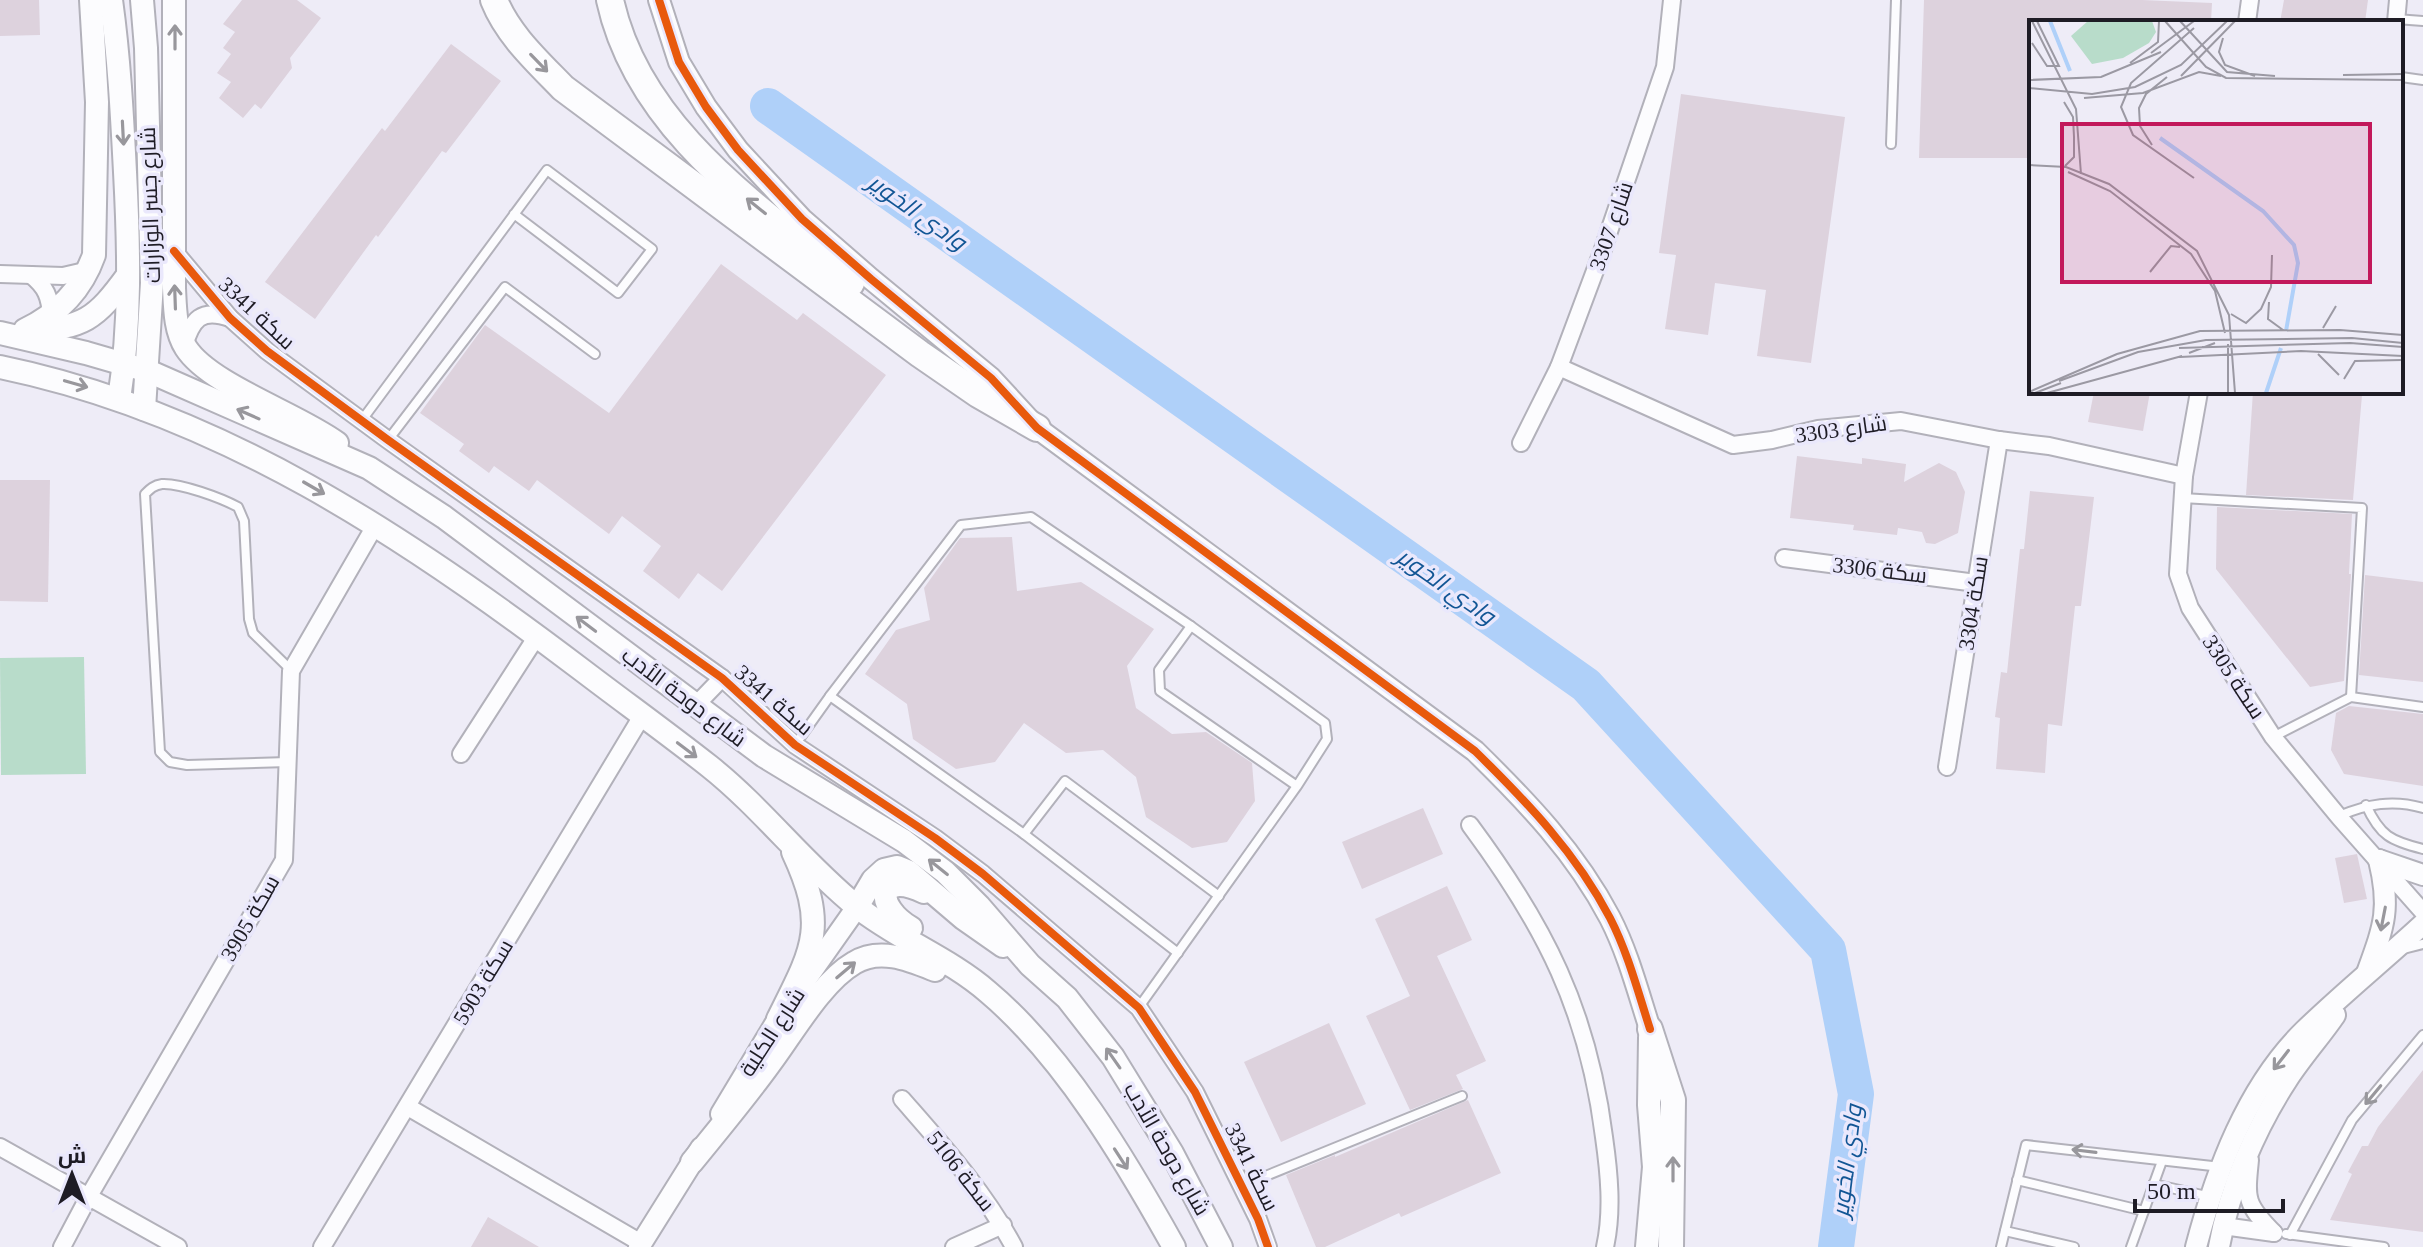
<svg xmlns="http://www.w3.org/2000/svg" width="2423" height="1247" font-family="'Times New Roman',Cairo,serif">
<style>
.green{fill:#b8dcca}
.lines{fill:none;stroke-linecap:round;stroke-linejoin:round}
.river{stroke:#afd0f9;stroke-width:36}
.building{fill:#ddd2dd}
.service-casing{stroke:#b2b1ba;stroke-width:12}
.minor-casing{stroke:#b2b1ba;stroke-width:20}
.tertiary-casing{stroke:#b2b1ba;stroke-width:24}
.secondary-casing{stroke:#b2b1ba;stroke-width:26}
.primary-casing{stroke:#b2b1ba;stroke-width:28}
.trunk-casing{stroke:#b2b1ba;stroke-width:30}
.service{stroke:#fcfcfe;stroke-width:8}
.minor{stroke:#fcfcfe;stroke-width:16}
.tertiary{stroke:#fcfcfe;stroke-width:20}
.secondary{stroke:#fcfcfe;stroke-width:22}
.primary{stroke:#fcfcfe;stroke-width:24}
.trunk{stroke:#fcfcfe;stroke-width:26}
.cycleway-casing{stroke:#eae8fc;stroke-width:13}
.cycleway{stroke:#e8590c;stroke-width:8}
.oneway{stroke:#98979c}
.labels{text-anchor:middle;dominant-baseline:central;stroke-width:7;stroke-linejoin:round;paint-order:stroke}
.street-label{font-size:22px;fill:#1e1c25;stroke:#eae8fc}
.water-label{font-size:24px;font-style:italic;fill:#125695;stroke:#eae8fc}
.inset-river{fill:none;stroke:#afd0f9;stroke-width:4}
.inset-road{fill:none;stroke:#9b99a3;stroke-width:2}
.view{fill:#c2185b;fill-opacity:0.15;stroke:#c2185b;stroke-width:4}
.inset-edge{fill:none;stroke:#1e1c25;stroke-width:4}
</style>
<rect width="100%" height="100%" fill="#eeecf7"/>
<!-- green -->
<polygon class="green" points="84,657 86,774 1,775 0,658"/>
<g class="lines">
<!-- river -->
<polyline class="river" points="768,106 1586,685 1828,950 1856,1094 1836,1247"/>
</g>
<!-- building -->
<g class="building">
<polygon points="0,0 39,0 40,35 0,36"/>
<polygon points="242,0 297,0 321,18 290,58 292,68 261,109 255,104 243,118 219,98 231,82 217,73 231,54 223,48 235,32 223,24"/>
<polygon points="1924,0 2142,0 2212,3 2211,22 2031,22 2031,158 1919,158"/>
<polygon points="2284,0 2368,0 2365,22 2280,22"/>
<polygon points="451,44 501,81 446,153 442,151 378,237 376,235 315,319 265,282 382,128 385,131"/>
<polygon points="1681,94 1845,117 1811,363 1757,356 1766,290 1715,283 1708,335 1665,329 1676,255 1659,253"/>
<polygon points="721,264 797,320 803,313 886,375 722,591 698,573 679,599 643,571 661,546 622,516 609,534 537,480 529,491 494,466 489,473 459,451 464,444 420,413 485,325 609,413"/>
<polygon points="2094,392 2150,392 2143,431 2088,422"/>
<polygon points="2253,392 2362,395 2353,500 2246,495"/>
<polygon points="1797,456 1862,464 1862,458 1906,464 1904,482 1939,463 1956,472 1965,492 1958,533 1935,544 1926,543 1922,532 1898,528 1897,535 1853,530 1854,525 1790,518"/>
<polygon points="0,480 50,480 48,602 0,601"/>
<polygon points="2030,491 2094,497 2081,606 2075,606 2062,726 2048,724 2045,773 1996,769 2000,718 1995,717 2001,672 2007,673 2020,549 2024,549"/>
<polygon points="2217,507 2352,514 2349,574 2351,574 2344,681 2310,687 2216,569"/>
<polygon points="1012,537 1017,591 1081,582 1154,629 1127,666 1136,708 1172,734 1206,732 1252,763 1255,801 1227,842 1192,848 1146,817 1136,777 1103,750 1066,753 1024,723 995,762 956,769 913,739 907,704 865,674 896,630 930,620 924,588 960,538"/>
<polygon points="2365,575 2423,582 2423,682 2359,675"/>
<polygon points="2349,706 2423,714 2423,786 2344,774 2331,750 2336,713"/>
<polygon points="1423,808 1443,854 1362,889 1342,842"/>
<polygon points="2357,854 2367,899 2344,903 2335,858"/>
<polygon points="1447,886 1472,940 1437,956 1486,1061 1456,1075 1463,1089 1410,1110 1366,1016 1410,996 1375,919"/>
<polygon points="1329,1023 1366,1104 1281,1142 1244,1062"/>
<polygon points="2423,1070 2423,1232 2330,1220 2352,1174 2348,1172 2362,1146 2368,1146 2378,1127"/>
<polygon points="1468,1100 1501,1173 1401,1217 1399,1213 1325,1247 1316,1247 1286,1175 1335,1155 1335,1157"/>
<polygon points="488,1217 539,1247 471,1247"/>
</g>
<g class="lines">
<defs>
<g id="service">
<polyline points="2396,19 2423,21"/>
<polyline points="2401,77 2423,80"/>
<polyline points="1891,144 1896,0"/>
<polyline points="362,420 547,170 652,249 618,293 514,214"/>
<polyline points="388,440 505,287 595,354"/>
<polyline points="2182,498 2362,508 2351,697"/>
<polyline points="830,696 961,525 1031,517 1191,626"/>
<polyline points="2273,737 2351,697 2423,707"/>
<polyline points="795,745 830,696 1024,834"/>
<path d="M288 762 187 765 170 762 160 752 145 494C150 489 154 485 162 484 181 483 221 498 238 507L244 521 249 619 253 633 291 670"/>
<path d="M2366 805C2380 836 2391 841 2423 849"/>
<path d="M2339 816C2367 804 2393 799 2423 808"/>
<polyline points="2403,949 2423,944"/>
<polyline points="1178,953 1024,834 1065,781 1219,896"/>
<polyline points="1139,1007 1297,786 1160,691 1159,670 1191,626 1325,723 1327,739 1297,786"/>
<polyline points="2017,1180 2144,1211"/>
<polyline points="2153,1184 2211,1197"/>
<polyline points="1241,1186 1462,1096"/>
<polyline points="2005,1231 2074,1247"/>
<polyline points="2286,1234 2384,1247"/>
<polyline points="2290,1235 2352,1120 2423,1035"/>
<polyline points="2001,1247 2026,1145 2221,1167"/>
<polyline points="2131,1247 2162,1161"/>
</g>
<g id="minor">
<polyline points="2247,22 2250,0"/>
<polyline points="2396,22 2398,0"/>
<polyline points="174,251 230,318 267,351 388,440 722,678 795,745 935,838 983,874 1139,1008 1195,1092 1258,1219 1268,1247"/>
<polyline points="0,274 63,276 89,270"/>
<path d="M31 275C46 287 50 297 51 316"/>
<path d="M184 346C192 319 201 308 230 318"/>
<polyline points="1559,367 1733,445 1772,440 1818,429 1901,421 1999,440 2049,446 2184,476"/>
<polyline points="2199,392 2184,476 2178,574 2190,608 2273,737 2339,817 2423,912"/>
<polyline points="1521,443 1559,367 1602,252 1665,67 1672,0"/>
<polyline points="1784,558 1976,583"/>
<polyline points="695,706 722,678"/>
<polyline points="461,754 537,636"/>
<polyline points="1947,767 1999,440"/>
<path d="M1470 825C1545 926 1588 1010 1604 1137 1609 1172 1613 1211 1605 1247"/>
<path d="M902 1099C943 1146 985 1192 1014 1247"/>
<polyline points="408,1107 641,1243"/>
<polyline points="0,1147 178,1247"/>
<path d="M2250 1160C2246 1199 2245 1204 2274 1233"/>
<polyline points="2223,1226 2274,1233"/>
<polyline points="62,1247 89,1196 284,860 291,671 376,524"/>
<polyline points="322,1247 642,716"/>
<polyline points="954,1247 1003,1225"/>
</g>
<g id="tertiary">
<path d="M659 0 679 62 706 107 738 150 802 219 871 279 991 378 1037 428 1475 751C1527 802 1576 853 1610 918 1628 953 1638 992 1650 1029"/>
<polyline points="2379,860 2423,875"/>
<path d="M2367 973C2384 926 2391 909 2379 860"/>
<polyline points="721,1114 778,1019 857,907"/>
<polyline points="639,1247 701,1148"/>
<path d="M2196 1247C2216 1171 2247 1087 2304 1031 2342 994 2384 960 2423 924"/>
<path d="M2219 1247C2229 1190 2255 1129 2287 1080 2301 1058 2320 1037 2335 1015"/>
</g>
<g id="secondary">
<path d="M111 0C119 57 122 114 125 172 129 247 131 324 119 399"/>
<polyline points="142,0 146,48 152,283 144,409"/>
<path d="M174 0V288C175 308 175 331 186 348 210 385 298 414 337 443"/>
<path d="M25 330C58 314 82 289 94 255L97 102 91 0"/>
<path d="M28 330C83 329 96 319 128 275"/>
<polyline points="0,333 86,353 148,371 369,468 444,517 764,756 904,841 945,872 979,906 1030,965 1067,998 1113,1057 1172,1153 1221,1247"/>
<path d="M0 367C219 412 407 537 582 670 624 702 667 733 709 766 762 808 803 863 856 906 897 939 949 958 988 992 1064 1056 1126 1161 1174 1247"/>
<polyline points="857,907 873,880 884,870 897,867 909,872 963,918 1003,946"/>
<path d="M911 928C874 906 877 870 924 892"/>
<path d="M778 1019C813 949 828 927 793 852"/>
<path d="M692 1162C718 1130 744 1099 768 1066 791 1036 821 982 854 963 880 947 910 960 935 970"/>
<polyline points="1647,1247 1654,1167 1649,1105 1650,1038"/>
</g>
<polyline id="primary" points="1650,1029 1673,1100 1671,1247"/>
<g id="trunk">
<path d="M494 0C508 35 537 61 563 88L920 354 978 394 1037 428"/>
<path d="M610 0C638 128 756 206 851 283"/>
</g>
</defs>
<!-- service casing -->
<use href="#service" class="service-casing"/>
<!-- minor casing -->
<use href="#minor" class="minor-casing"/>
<!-- tertiary casing -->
<use href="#tertiary" class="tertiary-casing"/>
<!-- secondary casing -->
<use href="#secondary" class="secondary-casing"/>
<!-- primary casing -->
<use href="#primary" class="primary-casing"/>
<!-- trunk casing -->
<use href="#trunk" class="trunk-casing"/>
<!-- service -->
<use href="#service" class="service"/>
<!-- minor -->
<use href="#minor" class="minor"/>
<!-- tertiary -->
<use href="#tertiary" class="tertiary"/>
<!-- secondary -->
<use href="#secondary" class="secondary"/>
<!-- primary -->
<use href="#primary" class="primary"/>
<!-- trunk -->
<use href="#trunk" class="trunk"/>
<defs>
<g id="cycleway">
<path d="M659 0 679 62 706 107 738 150 802 219 871 279 991 378 1037 428 1475 751C1527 802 1576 853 1610 918 1628 953 1638 992 1650 1029"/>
<polyline points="174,251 230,318 267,351 388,440 722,678 795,745 935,838 983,874 1139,1008 1195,1092 1258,1219 1268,1247"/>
</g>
</defs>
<!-- cycleway casing -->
<use href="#cycleway" class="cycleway-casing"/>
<!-- cycleway -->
<use href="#cycleway" class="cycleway"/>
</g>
<!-- one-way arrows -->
<defs><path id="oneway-shaft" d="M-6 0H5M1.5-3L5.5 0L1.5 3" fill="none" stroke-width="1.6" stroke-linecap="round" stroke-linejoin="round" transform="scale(2)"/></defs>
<g class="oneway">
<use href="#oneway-shaft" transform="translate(175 37) rotate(-90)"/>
<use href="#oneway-shaft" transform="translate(539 63) rotate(46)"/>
<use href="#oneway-shaft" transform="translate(123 133) rotate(87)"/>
<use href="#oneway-shaft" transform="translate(756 206) rotate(-141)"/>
<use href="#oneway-shaft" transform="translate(175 297) rotate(-92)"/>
<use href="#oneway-shaft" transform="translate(76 384) rotate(16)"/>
<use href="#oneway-shaft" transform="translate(248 414) rotate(-156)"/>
<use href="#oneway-shaft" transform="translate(314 488) rotate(30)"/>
<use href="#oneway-shaft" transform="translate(586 624) rotate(-143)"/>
<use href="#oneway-shaft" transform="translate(687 750) rotate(37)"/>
<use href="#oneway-shaft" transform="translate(938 867) rotate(-141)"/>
<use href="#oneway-shaft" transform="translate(2383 919) rotate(101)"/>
<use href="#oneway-shaft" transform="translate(846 970) rotate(-40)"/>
<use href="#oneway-shaft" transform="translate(1113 1058) rotate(-125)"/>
<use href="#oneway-shaft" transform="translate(2281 1060) rotate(128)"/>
<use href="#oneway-shaft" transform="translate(2373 1095) rotate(130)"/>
<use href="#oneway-shaft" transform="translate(2084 1151) rotate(-173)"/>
<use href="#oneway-shaft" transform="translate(1121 1159) rotate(57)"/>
<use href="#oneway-shaft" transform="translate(1673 1169) rotate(-90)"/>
</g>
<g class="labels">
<!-- street labels -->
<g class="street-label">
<text transform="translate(150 205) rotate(-92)">شارع جسر الوزارات</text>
<text transform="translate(1611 226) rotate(-71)">3307 شارع</text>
<text transform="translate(257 313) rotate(43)">سكة 3341</text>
<text transform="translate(1841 429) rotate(-8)">3303 شارع</text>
<text transform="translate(1880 570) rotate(7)">سكة 3306</text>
<text transform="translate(1973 603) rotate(-81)">سكة 3304</text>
<text transform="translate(2234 677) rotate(57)">3305 سكة</text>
<text transform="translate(684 697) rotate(37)">شارع دوحة الأدب</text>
<text transform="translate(774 700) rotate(41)">سكة 3341</text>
<text transform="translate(250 918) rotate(-60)">سكة 3905</text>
<text transform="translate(483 982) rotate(-59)">سكة 5903</text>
<text transform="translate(772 1032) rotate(-57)">شارع الكلية</text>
<text transform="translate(1167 1149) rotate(60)">شارع دوحة الأدب</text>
<text transform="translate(1252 1167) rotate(64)">سكة 3341</text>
<text transform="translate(961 1171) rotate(52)">سكة 5106</text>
</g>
<!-- water labels -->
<g class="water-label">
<text transform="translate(917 212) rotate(35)">وادي الخوير</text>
<text transform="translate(1446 586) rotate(35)">وادي الخوير</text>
<text transform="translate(1847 1161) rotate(-83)">وادي الخوير</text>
</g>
</g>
<!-- overview -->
<g transform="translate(2029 20)">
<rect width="374" height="374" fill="#eeecf7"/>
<path d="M59 1H123L127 12 120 23 94 38 63 44 42 16Z" fill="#b8dcca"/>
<path class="inset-river" d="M21 1 41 51M131 118 234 191 265 225 269 243 257 311M237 373 252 328"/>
<path class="inset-road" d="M3 1 47 89 52 154M136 1 177 47 197 58 374 60M151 1 198 52 246 56M194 18 190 32 196 45 226 56M3 23 18 46H30L8 1M122 33 165 1M101 43 129 22 130 1M314 55 374 54M152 56 206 1M0 60 72 57 132 32M0 68 63 74 106 67 152 45 198 1M55 78 114 73 170 52 192 56M35 82 44 97 45 117V137L36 146M123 125 111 106 110 88 117 74 138 57M0 145 37 147 80 164 168 231 200 295 206 373M39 152 81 171 162 234 186 271 196 313M165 158 104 115 92 87 102 63 165 8M121 252 142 226 151 227M240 282 239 299 254 310M202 294 217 303 232 289 242 267 243 235M294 308 307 286M199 324V373M150 328 321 323 374 327M160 333 186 323M289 334 310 355M151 337 272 331 374 336M315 359 326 341 373 340M30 361 109 332 177 320 323 318 374 323M0 372 88 334 171 311 311 310 374 315M6 373 32 363M18 373 153 336"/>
<path class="view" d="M33 104H341V262H33Z"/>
<rect width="374" height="374" class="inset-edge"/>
</g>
<!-- north arrow -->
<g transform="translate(72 1175)" stroke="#eae8fc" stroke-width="6" paint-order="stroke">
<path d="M0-6L14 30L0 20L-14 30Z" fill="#1e1c25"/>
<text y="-12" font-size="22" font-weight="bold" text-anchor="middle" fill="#1e1c25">ش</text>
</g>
<!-- scale -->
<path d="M2135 1199v12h148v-12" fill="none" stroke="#1e1c25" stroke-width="4"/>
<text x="2147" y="1199" font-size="24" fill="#1e1c25" stroke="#eae8fc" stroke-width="6" paint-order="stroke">50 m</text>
</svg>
